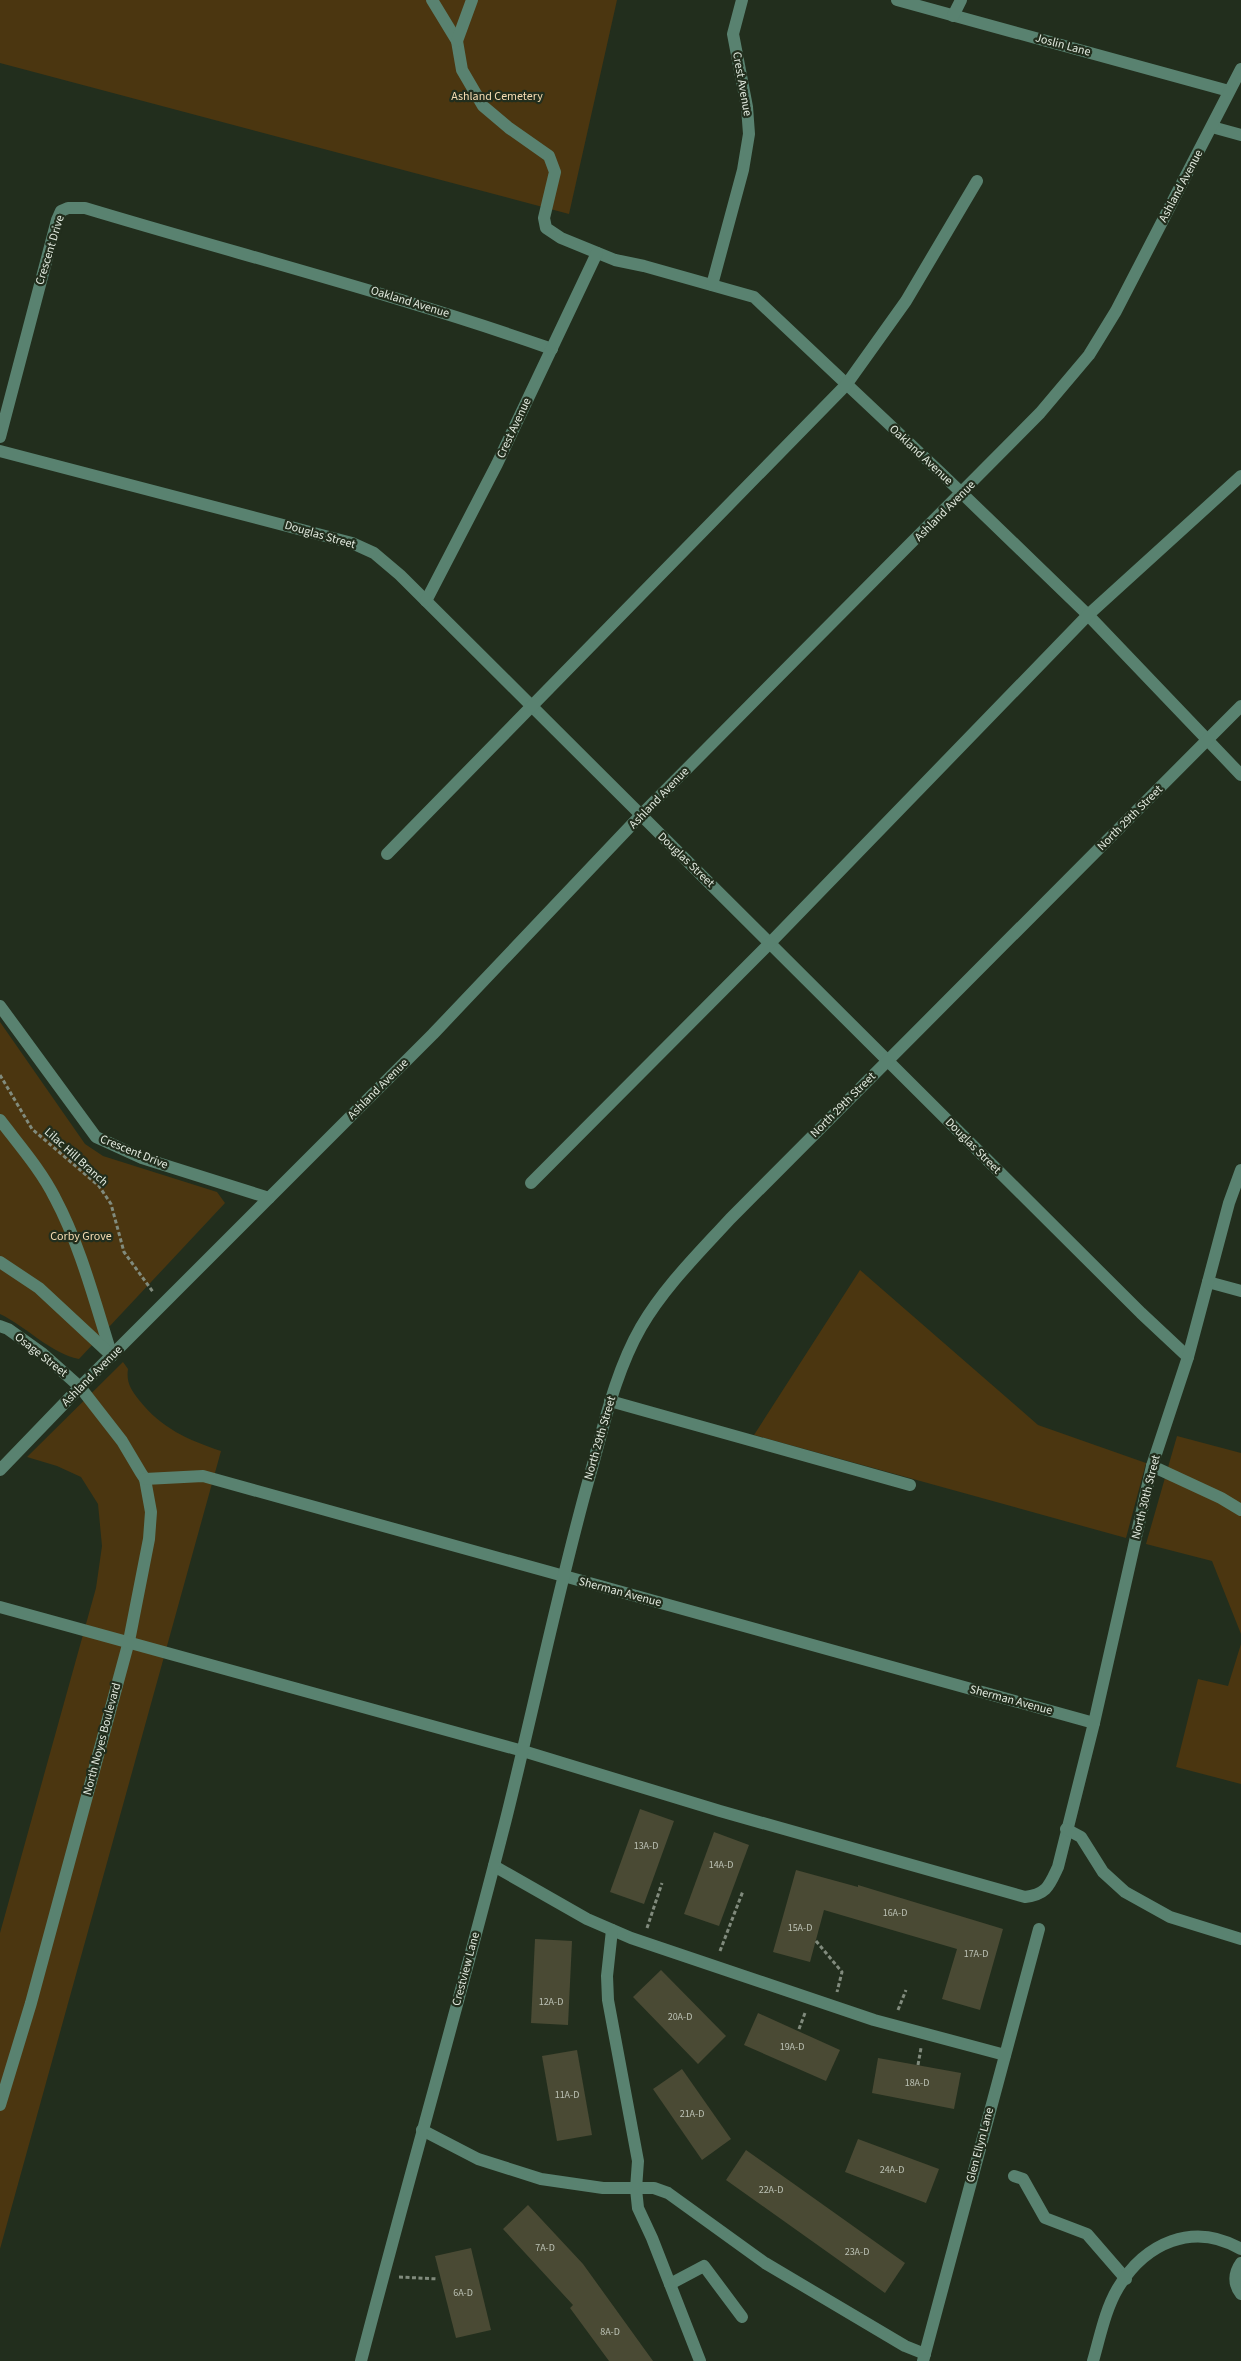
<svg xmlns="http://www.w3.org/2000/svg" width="1241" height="2361" font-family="'Source Sans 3',sans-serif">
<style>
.green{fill:#4b3610}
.building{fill:#4a4a34}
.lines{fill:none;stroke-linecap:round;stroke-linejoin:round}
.path{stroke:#818b7d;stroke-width:3;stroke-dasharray:4 2.5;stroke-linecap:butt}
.minor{stroke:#598270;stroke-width:12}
.labels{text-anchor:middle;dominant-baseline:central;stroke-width:4.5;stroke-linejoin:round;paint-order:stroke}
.number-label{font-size:10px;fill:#bbc1b4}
.street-label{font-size:12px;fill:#e1e9de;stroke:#222e1d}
.park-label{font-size:12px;fill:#f5dcb3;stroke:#222e1d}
</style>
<rect width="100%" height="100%" fill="#222e1d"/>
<!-- green -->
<g class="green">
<polygon points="0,0 617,0 569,214 0,63"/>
<path d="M0 1022 85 1144 103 1156 217 1192 225 1203 79 1359C50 1353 27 1327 0 1314Z"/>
<polygon points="860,1270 1038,1425 1146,1463 1126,1538 754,1435"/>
<path d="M123 1362 128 1369C126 1382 131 1390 139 1400 161 1428 188 1440 221 1451L0 2249V1933L96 1588 102 1546 98 1504 81 1477 57 1466 27 1457Z"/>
<polygon points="1177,1436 1241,1453 1241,1634 1212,1561 1146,1544"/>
<polygon points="1241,1644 1241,1784 1176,1767 1198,1679 1228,1686"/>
</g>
<!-- building -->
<g class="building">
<polygon points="640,1809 674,1821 644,1904 610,1892"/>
<polygon points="714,1832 749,1845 719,1926 684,1914"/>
<polygon points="796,1870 858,1887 858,1885 1003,1929 980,2010 942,1999 957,1949 824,1910 810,1962 773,1952"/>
<polygon points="535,1939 572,1941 568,2025 531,2023"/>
<polygon points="661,1970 726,2036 698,2064 633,1997"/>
<polygon points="758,2013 840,2050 826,2081 744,2045"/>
<polygon points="577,2050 592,2135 557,2141 542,2056"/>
<polygon points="878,2058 961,2073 954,2109 872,2093"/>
<polygon points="682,2069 731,2139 702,2160 653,2089"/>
<polygon points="858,2139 939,2169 926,2203 845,2172"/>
<polygon points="746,2150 905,2263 885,2293 726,2180"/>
<polygon points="528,2205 583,2264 653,2361 609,2361 570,2308 573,2305 503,2229"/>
<polygon points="471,2248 491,2330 456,2338 435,2256"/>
</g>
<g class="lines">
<!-- path -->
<g class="path">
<polyline points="0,1075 32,1129 99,1186 111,1204 124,1252 153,1292"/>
<polyline points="647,1928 662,1883"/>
<polyline points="816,1941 842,1972 837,1992"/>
<polyline points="720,1951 743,1891"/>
<polyline points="898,2010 906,1990"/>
<polyline points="799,2029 805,2013"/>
<polyline points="918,2065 921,2048"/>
<polyline points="399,2277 438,2279"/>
</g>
<!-- minor -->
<g class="minor">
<polyline points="432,0 457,41 462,70 483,106 509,128 549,156 555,172 544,218 546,228 561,238 615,260 644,266 754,297 942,474 1088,615 1241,775"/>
<polyline points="897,0 1229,91"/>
<polyline points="953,16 961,0"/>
<polyline points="457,41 472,0"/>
<polyline points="1212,127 1241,135"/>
<polyline points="712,285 743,170 749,134 747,107 733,34 742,0"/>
<path d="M0 437 57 220 61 211 68 208H85C241 255 398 295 552 349"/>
<polyline points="0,451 352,543 374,553 400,575 1141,1313 1188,1357"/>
<polyline points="426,601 497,464 597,253"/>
<polyline points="387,854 846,385 906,301 977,181"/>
<polyline points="0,1006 96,1137 142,1158 269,1198"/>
<path d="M0 1120C19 1145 41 1170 55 1198 81 1247 95 1303 112 1356"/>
<polyline points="531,1183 770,943 1088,615 1241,476"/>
<polyline points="0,1262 39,1288 110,1354"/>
<polyline points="1208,1282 1241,1291"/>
<polyline points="0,1326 8,1329 43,1354 80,1387 122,1441 141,1473 145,1479 151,1512 149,1539 129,1641 31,2003 0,2105"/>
<polyline points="610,1401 910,1485"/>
<polyline points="1152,1466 1221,1498 1241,1510"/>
<polyline points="0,1470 80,1387 433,1034 640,816 1040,413 1089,355 1116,311 1241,69"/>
<polyline points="145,1479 203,1476 1094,1723"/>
<path d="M0 1607 523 1751 720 1811 1025 1897C1047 1894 1049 1886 1058 1867L1094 1723 1152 1466 1188 1357 1229 1203 1241 1170"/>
<polyline points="1066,1829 1081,1837 1103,1872 1125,1892 1170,1917 1241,1939"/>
<polyline points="494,1866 587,1919 631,1938 874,2020 1005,2055"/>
<polyline points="612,1930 607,1976 608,2000 638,2161 636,2189 638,2208 652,2238 700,2361"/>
<polyline points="422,2130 478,2159 541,2179 603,2188 654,2188 668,2193 765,2263 905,2346 925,2354"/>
<polyline points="1014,2176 1023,2179 1045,2218 1087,2234 1126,2279"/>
<path d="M1241 2263C1234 2273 1233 2284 1241 2294"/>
<polyline points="670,2284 704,2266 742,2317"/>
<path d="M361 2361C408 2180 460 2000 506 1819 534 1707 557 1594 588 1482 603 1430 614 1374 641 1327 665 1286 699 1253 730 1219L1241 706"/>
<polyline points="923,2361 1039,1929"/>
<path d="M1093 2361C1100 2337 1105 2310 1118 2288 1145 2243 1193 2221 1241 2249"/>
</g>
</g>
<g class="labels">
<!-- number labels -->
<g class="number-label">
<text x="646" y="1846">13A-D</text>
<text x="721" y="1865">14A-D</text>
<text x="895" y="1913">16A-D</text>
<text x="800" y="1928">15A-D</text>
<text x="976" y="1954">17A-D</text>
<text x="551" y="2002">12A-D</text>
<text x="680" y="2017">20A-D</text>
<text x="792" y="2047">19A-D</text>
<text x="917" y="2083">18A-D</text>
<text x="567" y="2095">11A-D</text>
<text x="692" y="2114">21A-D</text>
<text x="892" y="2170">24A-D</text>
<text x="771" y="2190">22A-D</text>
<text x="545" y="2248">7A-D</text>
<text x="857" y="2252">23A-D</text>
<text x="463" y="2293">6A-D</text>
<text x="610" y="2332">8A-D</text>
</g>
<!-- street labels -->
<g class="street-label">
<text transform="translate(1063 45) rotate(15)">Joslin Lane</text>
<text transform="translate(742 84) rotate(80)">Crest Avenue</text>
<text transform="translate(1181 186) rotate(-62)">Ashland Avenue</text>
<text transform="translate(50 250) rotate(-73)">Crescent Drive</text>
<text transform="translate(410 302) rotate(17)">Oakland Avenue</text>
<text transform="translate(514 428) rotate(-65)">Crest Avenue</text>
<text transform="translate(921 455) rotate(43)">Oakland Avenue</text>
<text transform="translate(945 511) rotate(-45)">Ashland Avenue</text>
<text transform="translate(320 535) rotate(16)">Douglas Street</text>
<text transform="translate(659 798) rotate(-46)">Ashland Avenue</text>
<text transform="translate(1130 818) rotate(-45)">North 29th Street</text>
<text transform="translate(686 860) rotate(44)">Douglas Street</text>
<text transform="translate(378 1089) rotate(-45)">Ashland Avenue</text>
<text transform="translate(843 1105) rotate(-45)">North 29th Street</text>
<text transform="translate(973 1146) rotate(45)">Douglas Street</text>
<text transform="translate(134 1152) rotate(22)">Crescent Drive</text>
<text transform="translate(76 1157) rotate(42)">Lilac Hill Branch</text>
<text transform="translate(41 1355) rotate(38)">Osage Street</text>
<text transform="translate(92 1376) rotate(-45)">Ashland Avenue</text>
<text transform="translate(600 1438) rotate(-74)">North 29th Street</text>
<text transform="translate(1146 1497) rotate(-76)">North 30th Street</text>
<text transform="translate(620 1592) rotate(15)">Sherman Avenue</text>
<text transform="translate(1011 1700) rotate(15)">Sherman Avenue</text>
<text transform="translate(102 1739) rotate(-75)">North Noyes Boulevard</text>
<text transform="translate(466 1969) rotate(-75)">Crestview Lane</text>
<text transform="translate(980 2145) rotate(-75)">Glen Ellyn Lane</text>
</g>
<!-- park labels -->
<g class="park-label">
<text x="497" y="96">Ashland Cemetery</text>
<text x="81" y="1236">Corby Grove</text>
</g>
</g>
</svg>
